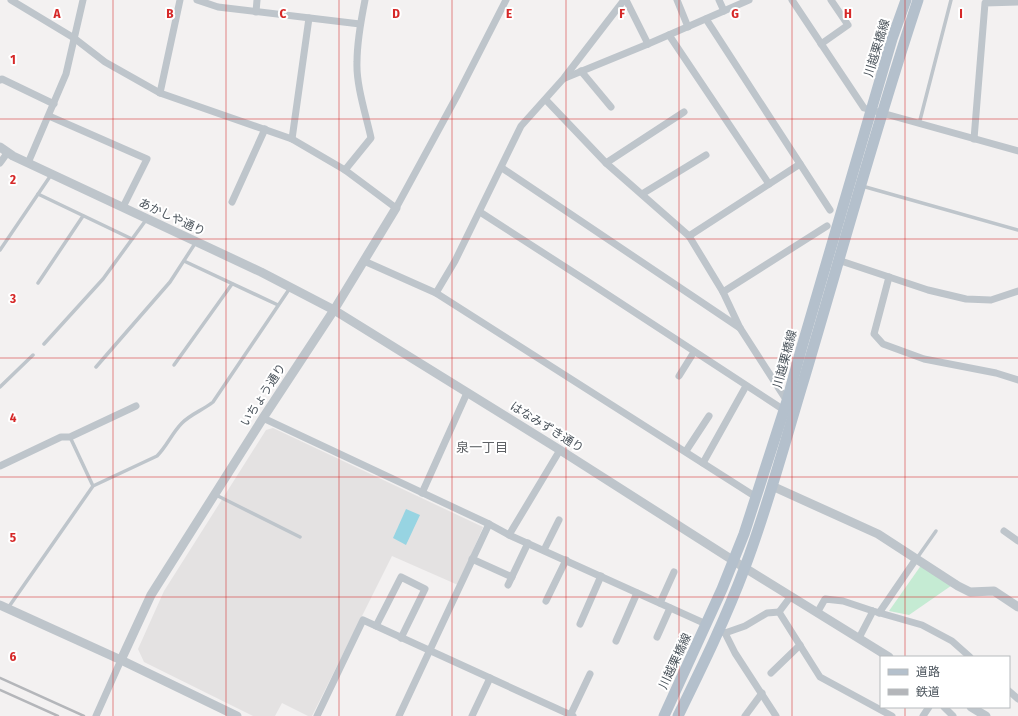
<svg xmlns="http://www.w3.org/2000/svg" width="1018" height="716" font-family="'Fira Sans Condensed','Noto Sans JP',sans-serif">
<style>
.education{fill:#e4e2e2}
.green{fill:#c5ebd3}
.water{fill:#97d4e2}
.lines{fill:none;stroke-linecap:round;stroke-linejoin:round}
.service{stroke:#bec5cb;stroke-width:3.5}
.minor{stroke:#bec5cb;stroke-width:7}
.tertiary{stroke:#bec5cb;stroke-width:9}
.primary{stroke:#b4c0cc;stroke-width:11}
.rail{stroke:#b4b6ba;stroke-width:2.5}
.grid{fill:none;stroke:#d62828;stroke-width:1;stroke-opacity:0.55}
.labels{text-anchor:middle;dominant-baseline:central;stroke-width:4;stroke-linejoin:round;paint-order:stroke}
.street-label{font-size:12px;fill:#4b545c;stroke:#fff}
.neighbourhood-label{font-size:13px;fill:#5e6165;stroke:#fff}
.grid-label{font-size:13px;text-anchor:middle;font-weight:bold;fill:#d62828;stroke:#fff;stroke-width:4;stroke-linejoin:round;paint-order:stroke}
</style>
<rect width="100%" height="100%" fill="#f3f1f1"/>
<!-- education -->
<polygon class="education" points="273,428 483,527 458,585 392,556 312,716 308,716 282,703 275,716 253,716 144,662 138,649 164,591 266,430"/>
<!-- green -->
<polygon class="green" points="922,564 958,581 909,615 889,611"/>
<!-- water -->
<polygon class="water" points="406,509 420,515 406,545 393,538"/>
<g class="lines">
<!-- service -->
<g class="service">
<polyline points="919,124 951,0"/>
<polyline points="862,186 1018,230"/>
<polyline points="38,194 132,239"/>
<polyline points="0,250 51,175"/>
<polyline points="184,261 278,305"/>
<polyline points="38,283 83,216"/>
<polyline points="44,344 103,279 146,220"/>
<polyline points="174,365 232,284"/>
<polyline points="96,367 170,282 196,242"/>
<polyline points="0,387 33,355"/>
<polyline points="70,437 93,486"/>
<polyline points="216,495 300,537"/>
<polyline points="917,558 936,531"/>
<path d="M8 608 93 486 157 456C167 446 172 433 182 423 191 414 203 410 213 402L290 288"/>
</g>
<!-- minor -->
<g class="minor">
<polyline points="11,0 74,38 105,62 160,93 292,139 345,170 396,208 458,94 506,0"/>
<polyline points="197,0 218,7 360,24"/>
<polyline points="626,0 648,44"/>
<polyline points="677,0 688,27"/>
<polyline points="719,0 724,11"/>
<polyline points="792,0 864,108 1018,151"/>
<polyline points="256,12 257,0"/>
<polyline points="706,19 830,210"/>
<polyline points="669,35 769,184"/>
<polyline points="821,44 848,25 831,0"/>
<polyline points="581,71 611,107"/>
<polyline points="565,78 648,44 749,0"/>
<polyline points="0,80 2,79 54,104"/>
<polyline points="160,93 180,0"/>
<polyline points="546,100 606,163 689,236 723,292 740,328 787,401"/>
<polyline points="49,116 147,159 123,207"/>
<polyline points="292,139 309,18"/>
<polyline points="974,139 985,3 1018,2"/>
<polyline points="0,163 8,152"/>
<polyline points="28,163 66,74 83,0"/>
<polyline points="606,163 684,112"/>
<polyline points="502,168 740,328"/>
<path d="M345 170 371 138C366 115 356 85 357 62 357 41 361 20 365 0"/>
<polyline points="642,194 706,155"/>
<polyline points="232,202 265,129"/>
<polyline points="480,212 593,285 784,410"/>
<polyline points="689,236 800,164"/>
<polyline points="838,260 928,290 966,299 991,300 1018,291"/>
<polyline points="364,261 436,293 756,497"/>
<polyline points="889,277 874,334 883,344 924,359 996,373 1018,380"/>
<polyline points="723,292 827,226"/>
<polyline points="436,293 455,261 521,126 564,78 624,0"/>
<polyline points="679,376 694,352"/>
<polyline points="263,418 489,524 509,535 706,624"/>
<polyline points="686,451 709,416"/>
<polyline points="703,463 746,386"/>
<polyline points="0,466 61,437 70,437 136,406"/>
<polyline points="422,493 467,393"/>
<polyline points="1004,531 1018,541"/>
<polyline points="509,535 560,450"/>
<polyline points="544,550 559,520"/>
<polyline points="472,559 512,577"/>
<polyline points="508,585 528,543"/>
<polyline points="546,601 566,560"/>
<polyline points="660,603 674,572"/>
<polyline points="779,612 791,596"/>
<polyline points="817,613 825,599 843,601 873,611 922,625 952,641 970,657"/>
<polyline points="879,613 916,559"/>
<polyline points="580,624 601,576"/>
<polyline points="376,626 401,577 425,589 401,638"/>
<polyline points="721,631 725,633 735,653 776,716"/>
<polyline points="725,633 745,626 767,613 779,612 820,677 892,716"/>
<polyline points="657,637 670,608"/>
<polyline points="859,638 873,611"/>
<polyline points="616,641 637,593"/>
<polyline points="771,673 800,645"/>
<polyline points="1009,691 1018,699"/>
<polyline points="944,707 953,716"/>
<polyline points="96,716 121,660"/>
<polyline points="317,716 363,620 573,716"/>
<polyline points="399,716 489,524"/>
<polyline points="472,716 490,678"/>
<polyline points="570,716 590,674"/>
<polyline points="745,716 762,693"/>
<polyline points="923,716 929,707"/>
</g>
<!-- tertiary -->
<g class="tertiary">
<polyline points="0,147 13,156 28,163 261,272 334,310 560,450 745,568 889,657"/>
<polyline points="772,486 878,534 958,586 970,592 994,591 1018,607"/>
<polyline points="0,605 121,660 237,716"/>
<polyline points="121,660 151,595 263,418 334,310 396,208"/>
<polyline points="971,707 986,716"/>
</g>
<!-- primary -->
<g class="primary">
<polyline points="664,716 722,589 744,534 787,401 801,350 892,39 906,0"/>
<path d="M678 716C702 667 726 618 745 567 767 509 783 449 801 389 840 259 875 129 918 0"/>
</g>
<!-- rail -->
<g class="rail">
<polyline points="0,678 84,716"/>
<polyline points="0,690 58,716"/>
</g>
</g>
<!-- grid -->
<path class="grid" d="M113 0V716M226 0V716M339 0V716M452 0V716M566 0V716M679 0V716M792 0V716M905 0V657M0 119H1018M0 239H1018M0 358H1018M0 477H1018M0 597H1018M905 707V716"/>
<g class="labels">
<!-- street labels -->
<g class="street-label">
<text transform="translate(877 48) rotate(-73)">川越栗橋線</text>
<text transform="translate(172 217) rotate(25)">あかしや通り</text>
<text transform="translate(785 359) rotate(-75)">川越栗橋線</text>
<text transform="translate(263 395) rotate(-57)">いちょう通り</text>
<text transform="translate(547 427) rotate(32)">はなみずき通り</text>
<text transform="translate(675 661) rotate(-65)">川越栗橋線</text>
</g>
<!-- neighbourhood labels -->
<g class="neighbourhood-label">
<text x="482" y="447">泉一丁目</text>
</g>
</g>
<g class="grid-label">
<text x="57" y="18">A</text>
<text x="170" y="18">B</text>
<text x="283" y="18">C</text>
<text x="396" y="18">D</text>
<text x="509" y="18">E</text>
<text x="622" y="18">F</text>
<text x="735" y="18">G</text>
<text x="848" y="18">H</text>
<text x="961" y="18">I</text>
<text x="13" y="64">1</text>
<text x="13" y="184">2</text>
<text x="13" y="303">3</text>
<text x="13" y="422">4</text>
<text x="13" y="542">5</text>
<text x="13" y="661">6</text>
</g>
<!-- legend -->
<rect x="880" y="656" width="130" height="52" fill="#ffffff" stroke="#b7bbbe"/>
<rect x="888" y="669" width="20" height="6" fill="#b4c0cc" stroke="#b7bbbe"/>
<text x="916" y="676" font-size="12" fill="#4b545c">道路</text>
<rect x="888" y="689" width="20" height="6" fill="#b4b6ba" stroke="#b7bbbe"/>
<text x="916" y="696" font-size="12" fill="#4b545c">鉄道</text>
</svg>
